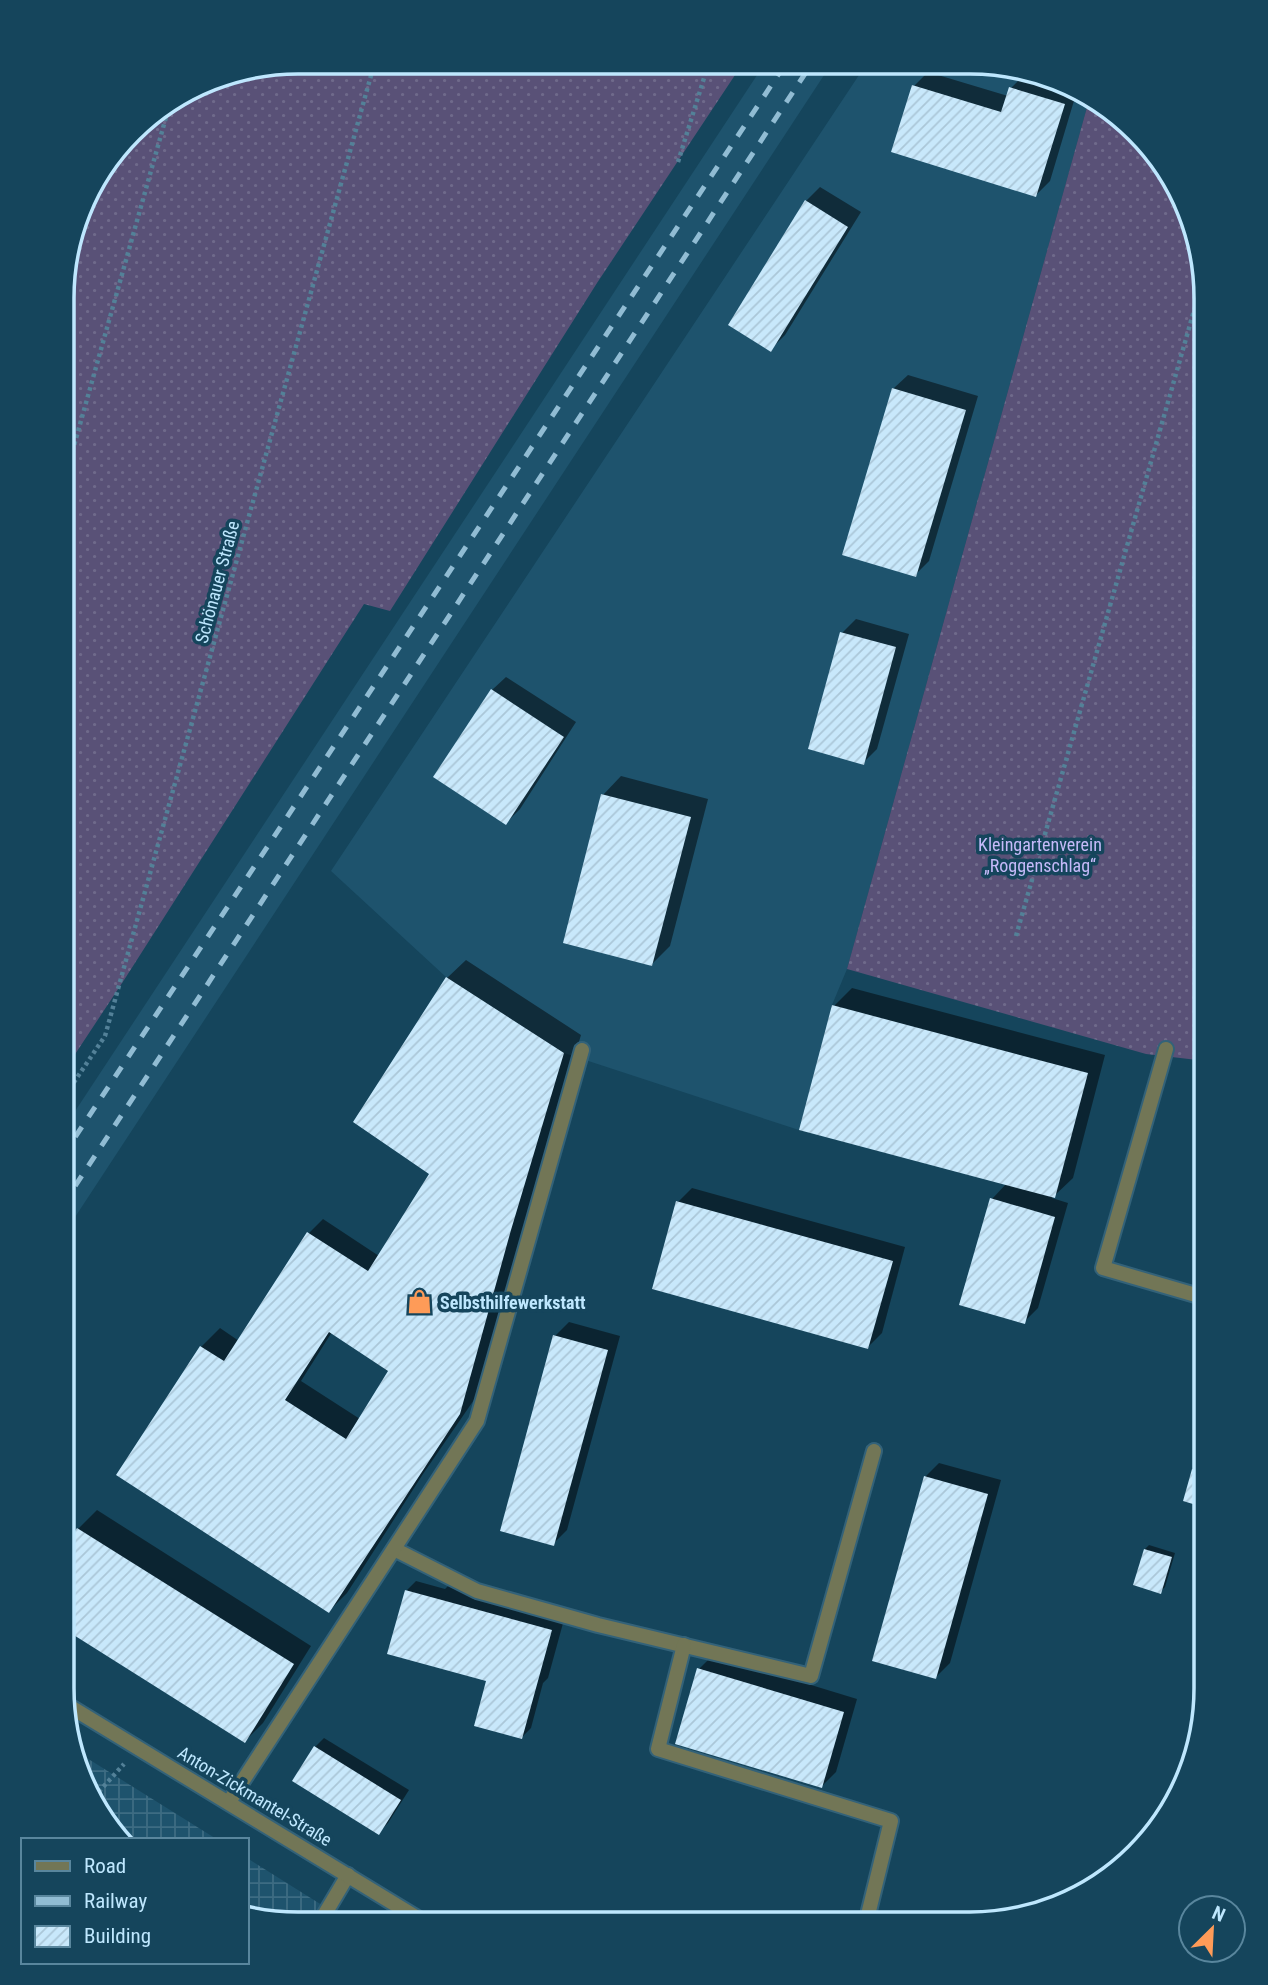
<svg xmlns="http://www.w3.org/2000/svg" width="1268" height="1985" font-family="'Roboto Condensed',sans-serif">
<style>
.built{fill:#1e536d}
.industrial{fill:url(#industrial-grid)}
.garden{fill:url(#garden-dots)}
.shadow{fill:#0007;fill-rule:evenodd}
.building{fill:url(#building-hatch);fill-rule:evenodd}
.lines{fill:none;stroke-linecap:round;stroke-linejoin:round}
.service-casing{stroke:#336279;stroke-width:18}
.minor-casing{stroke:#336279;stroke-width:18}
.path{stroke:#538198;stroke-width:4.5;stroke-dasharray:3.5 3.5;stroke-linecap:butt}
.service{stroke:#727656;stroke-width:14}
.minor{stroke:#727656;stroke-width:14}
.rail{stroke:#91bcd3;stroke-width:5;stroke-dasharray:12 12;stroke-linecap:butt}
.labels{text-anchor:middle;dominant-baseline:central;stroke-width:7;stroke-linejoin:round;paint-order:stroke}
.street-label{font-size:18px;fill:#bee7fe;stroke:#15455c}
.park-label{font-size:18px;fill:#c6baf9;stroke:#15455c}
.poi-label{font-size:18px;font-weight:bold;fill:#bee7fe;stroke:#15455c;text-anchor:start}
.rim{fill:none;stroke:#bee7fe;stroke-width:3.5}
</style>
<defs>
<pattern id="industrial-grid" width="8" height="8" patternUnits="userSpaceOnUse" patternTransform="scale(1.75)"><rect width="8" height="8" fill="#1e536d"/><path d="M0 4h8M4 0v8" fill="none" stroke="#3d6c83"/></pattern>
<pattern id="garden-dots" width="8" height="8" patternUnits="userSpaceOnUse" patternTransform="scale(1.75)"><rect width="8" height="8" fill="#595177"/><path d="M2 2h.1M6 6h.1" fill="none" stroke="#6f6a8b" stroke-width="1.8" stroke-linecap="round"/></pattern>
<pattern id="building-hatch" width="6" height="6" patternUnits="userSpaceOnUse" patternTransform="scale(1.75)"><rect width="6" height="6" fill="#c8e8fb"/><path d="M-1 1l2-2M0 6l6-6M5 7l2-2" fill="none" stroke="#abc7d8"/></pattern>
</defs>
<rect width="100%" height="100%" fill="#15455c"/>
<!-- built -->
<g class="built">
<polygon points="765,63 832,63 62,1237 62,1131"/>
<polygon points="867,63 1002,63 1089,100 847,969 832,1005 799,1130 564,1053 446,977 331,871"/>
</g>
<!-- industrial -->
<g class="industrial">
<polygon points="74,1750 218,1840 127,1840 79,1777"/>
<polygon points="247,1858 349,1922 267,1922 247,1913"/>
</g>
<!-- garden -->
<g class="garden">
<polygon points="298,61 743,63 597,283 390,611 364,604 126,977 62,1074 63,267 86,193 142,120 208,79"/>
<polygon points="1089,100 1115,110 1189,208 1207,298 1206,1061 1146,1054 847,969"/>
</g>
<!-- shadow -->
<g class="shadow">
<polygon points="928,72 1008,96 1011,88 1025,74 1076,94 1050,181 1036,195 914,86"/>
<polygon points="820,187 861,212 785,335 771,349 806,201"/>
<polygon points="908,375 978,396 929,561 915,575 894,388"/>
<polygon points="856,619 909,634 877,749 863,763 842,633"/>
<polygon points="506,677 576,722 520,809 506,823 492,690"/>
<polygon points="621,776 708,799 670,946 652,964 603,795"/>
<path d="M466 960 581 1035 529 1209 478 1394 423 1474 347 1593 329 1611 118 1475 201 1347 220 1328 239 1341 309 1233 323 1219 379 1256 432 1173 447 978ZM332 1332 389 1372 360 1419 301 1381Z"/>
<polygon points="852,988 1105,1055 1073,1178 1052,1198 1068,1203 1038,1308 1024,1322 992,1199 1007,1183 834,1006"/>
<polygon points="692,1188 905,1247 882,1333 868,1347 678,1202"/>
<polygon points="569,1322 620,1336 567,1530 553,1544 555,1336"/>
<polygon points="1203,1461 1206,1462 1206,1506 1185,1500 1194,1470"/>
<polygon points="939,1463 1001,1480 950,1663 936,1677 925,1477"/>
<polygon points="97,1510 311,1646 263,1723 245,1741 61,1556 78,1529"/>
<polygon points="1149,1545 1175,1553 1165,1587 1160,1592 1145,1549"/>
<polygon points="416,1581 445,1589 450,1584 565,1616 548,1678 543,1683 531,1728 522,1737 489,1680 407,1590"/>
<polygon points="713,1655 857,1699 836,1772 822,1786 699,1669"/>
<polygon points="324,1738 409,1790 388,1823 379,1832 315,1747"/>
</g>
<!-- building -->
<g class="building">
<polygon points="912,85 1001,112 1009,87 1065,104 1036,197 891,152"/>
<polygon points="805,200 848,227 771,352 728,325"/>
<polygon points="892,388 966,410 916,577 842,555"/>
<polygon points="840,632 896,647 864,765 808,749"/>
<polygon points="491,689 564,737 506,825 433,777"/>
<polygon points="601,794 691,817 652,966 563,943"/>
<path d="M446 977 564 1053 511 1230 460 1414 329 1613 116 1475 200 1346 224 1361 307 1232 368 1271 429 1174 353 1122ZM329 1332 388 1371 346 1439 285 1400Z"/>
<polygon points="832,1005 1088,1073 1055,1198 799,1130"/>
<polygon points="990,1198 1055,1217 1025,1324 959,1305"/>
<polygon points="676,1201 893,1261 868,1349 652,1289"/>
<polygon points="553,1335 608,1350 554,1546 500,1531"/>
<polygon points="1192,1469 1206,1473 1206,1508 1183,1501"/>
<polygon points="924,1476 988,1494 936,1679 872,1661"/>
<polygon points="77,1528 294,1664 245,1743 61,1627 61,1552"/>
<polygon points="1144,1549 1172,1557 1161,1594 1133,1585"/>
<polygon points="405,1590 552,1630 522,1739 474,1726 486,1681 387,1654"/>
<polygon points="697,1668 844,1712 822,1788 675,1744"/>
<polygon points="314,1746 401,1800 379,1835 292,1781"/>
</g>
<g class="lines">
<defs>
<g id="service">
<polyline points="1166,1049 1103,1268 1206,1298"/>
<polyline points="394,1549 477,1591 598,1625 811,1676 874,1451"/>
<polyline points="684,1645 658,1749 891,1821 866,1923"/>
<polyline points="229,1802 477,1421 582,1050"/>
<polyline points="320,1922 348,1875"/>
</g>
<polyline id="minor" points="64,1703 424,1922"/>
</defs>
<!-- service casing -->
<use href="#service" class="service-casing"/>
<!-- minor casing -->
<use href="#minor" class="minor-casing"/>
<!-- path -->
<g class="path">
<polyline points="678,162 709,62"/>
<polyline points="63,485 170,103"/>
<polyline points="1016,936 1203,279"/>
<polyline points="62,1100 105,1036 375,61"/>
<polyline points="94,1797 124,1764"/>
</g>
<!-- service -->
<use href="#service" class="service"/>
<!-- minor -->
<use href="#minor" class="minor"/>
<!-- rail -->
<g class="rail">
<polyline points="62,1157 786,63"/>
<polyline points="62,1206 812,63"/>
</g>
</g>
<!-- icons -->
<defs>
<symbol id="shop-bare" viewBox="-9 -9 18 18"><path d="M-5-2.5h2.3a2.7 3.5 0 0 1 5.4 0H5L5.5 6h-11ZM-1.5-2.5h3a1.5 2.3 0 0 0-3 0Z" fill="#fe9b58" stroke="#15455c" stroke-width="2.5" paint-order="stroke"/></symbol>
</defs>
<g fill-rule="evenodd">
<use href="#shop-bare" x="402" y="1284" width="35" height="35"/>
</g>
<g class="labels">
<!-- street labels -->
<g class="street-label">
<text transform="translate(217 582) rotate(-75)">Schönauer Straße</text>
<text transform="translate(255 1796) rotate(31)">Anton-Zickmantel-Straße</text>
</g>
<!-- park labels -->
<g class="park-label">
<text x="1040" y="844">Kleingartenverein<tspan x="1040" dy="21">„Roggenschlag“</tspan></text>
</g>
<!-- poi labels -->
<g class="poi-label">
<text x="440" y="1302">Selbsthilfewerkstatt</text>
</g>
</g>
<!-- crop -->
<path d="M0 0H1268V1985H0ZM298 74H970A224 224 0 0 1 1194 298V1688A224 224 0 0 1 970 1912H298A224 224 0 0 1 74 1688V298A224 224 0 0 1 298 74Z" fill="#15455c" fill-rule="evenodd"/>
<path class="rim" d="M298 74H970A224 224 0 0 1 1194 298V1688A224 224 0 0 1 970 1912H298A224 224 0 0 1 74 1688V298A224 224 0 0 1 298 74Z"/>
<!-- legend -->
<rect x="21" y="1838" width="228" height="126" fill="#15455c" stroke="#59869d" stroke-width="2"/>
<rect x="35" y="1861" width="35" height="10" fill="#727656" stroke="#59869d" stroke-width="2"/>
<text x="84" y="1873" font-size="21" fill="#bee7fe">Road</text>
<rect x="35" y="1896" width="35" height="10" fill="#91bcd3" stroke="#59869d" stroke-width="2"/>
<text x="84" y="1908" font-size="21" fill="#bee7fe">Railway</text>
<rect x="35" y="1926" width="35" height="21" fill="url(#building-hatch)" stroke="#59869d" stroke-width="2"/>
<text x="84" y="1943" font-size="21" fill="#bee7fe">Building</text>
<!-- north arrow -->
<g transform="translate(1212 1929) rotate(24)"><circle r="33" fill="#15455c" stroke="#59869d" stroke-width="2"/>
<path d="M0-5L12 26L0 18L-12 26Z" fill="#fe9b58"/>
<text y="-10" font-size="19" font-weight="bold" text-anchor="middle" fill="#bee7fe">N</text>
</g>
</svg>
